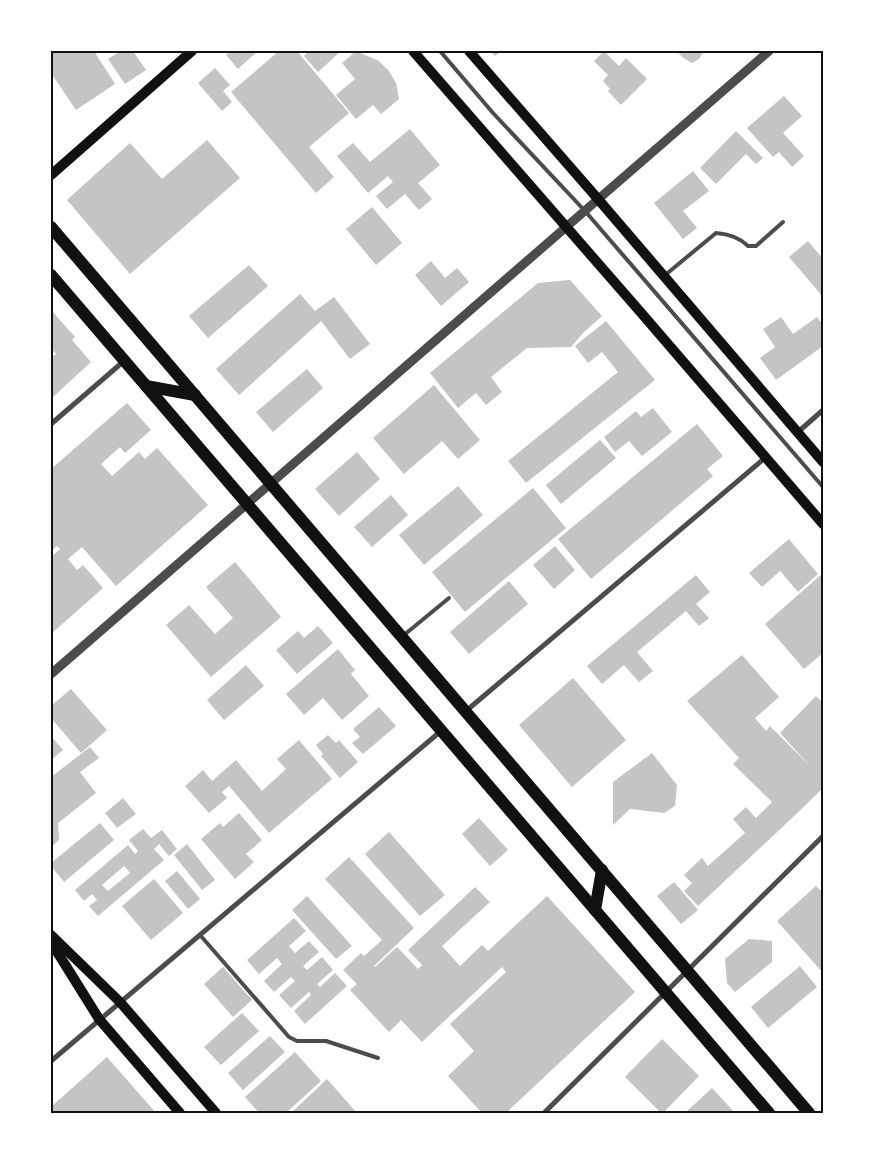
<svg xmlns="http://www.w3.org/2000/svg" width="874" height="1164" font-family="Poppins,sans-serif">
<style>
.building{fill:#c4c4c4;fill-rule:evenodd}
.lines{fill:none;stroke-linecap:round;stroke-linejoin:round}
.service{stroke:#4c4c4c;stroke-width:4}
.minor{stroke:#4c4c4c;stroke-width:5}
.tertiary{stroke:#4c4c4c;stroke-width:9}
.secondary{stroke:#111;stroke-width:10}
.primary{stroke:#111;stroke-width:12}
.neatline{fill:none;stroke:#111;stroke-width:2}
</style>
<rect width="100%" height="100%" fill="#fff"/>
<!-- building -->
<g class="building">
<polygon points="51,51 94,51 115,84 76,110 51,73"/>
<polygon points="121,51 133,51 146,70 125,84 108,59"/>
<polygon points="231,51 258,51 238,69 226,55"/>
<polygon points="279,51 297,51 349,113 309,147 334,177 316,193 231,92"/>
<polygon points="309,51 341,51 318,72 304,56"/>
<polygon points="356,51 379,61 389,71 396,83 399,99 381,114 373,105 356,119 336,95 355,79 342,63"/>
<polygon points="491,51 501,51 495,56"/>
<polygon points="604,51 619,66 626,58 647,79 621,105 608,91 610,89 603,81 608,75 594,61"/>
<polygon points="677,51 704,51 699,59 692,63 682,57"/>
<polygon points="215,68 230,85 223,91 232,102 222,111 198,83"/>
<polygon points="784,96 802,116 783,133 804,156 792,167 779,152 773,157 747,128"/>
<polygon points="410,129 440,165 418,183 432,199 419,210 405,194 387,209 376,196 393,182 388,176 368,193 337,156 353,143 370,162"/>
<polygon points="736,131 763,158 756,164 746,154 716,184 700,168"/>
<polygon points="207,140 240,178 130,274 67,200 130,143 162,179"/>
<polygon points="693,171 709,191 683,211 697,228 683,239 654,203"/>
<polygon points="372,207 402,243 376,265 346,229"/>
<polygon points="808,241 823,259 823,297 789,257"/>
<polygon points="431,261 445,278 457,268 469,282 441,306 415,275"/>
<polygon points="249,265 268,286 208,338 189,316"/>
<polygon points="570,280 602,316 583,333 571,347 527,348 491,377 502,392 486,405 476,393 458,408 430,373 538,283"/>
<polygon points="300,294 315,311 334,297 370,344 350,359 321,321 239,395 216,369"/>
<polygon points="51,310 75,337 72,340 91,362 53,397 51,395 51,358 56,354 54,351 51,354"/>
<polygon points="781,317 793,334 817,317 823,325 823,346 776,380 760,358 775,347 763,329"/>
<polygon points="606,321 655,380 526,483 508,461 618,372 602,352 588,363 575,346"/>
<polygon points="307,369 323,388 273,432 256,412"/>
<polygon points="434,385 480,440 458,459 442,441 404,474 373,438"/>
<polygon points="127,403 151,430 125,453 120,447 101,464 112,476 139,452 145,459 157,448 208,505 116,586 82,547 68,559 77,570 83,565 103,588 51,634 51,557 60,549 57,546 51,551 51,469"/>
<polygon points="653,408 672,432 642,456 629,441 615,452 604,437 636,411 641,417"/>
<polygon points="697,424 723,456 707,469 713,476 591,579 558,539"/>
<polygon points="600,440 616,458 561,504 546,485"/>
<polygon points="357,452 380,479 339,516 315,489"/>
<polygon points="458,486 483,515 424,565 399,535"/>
<polygon points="533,488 566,528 465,612 432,572"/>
<polygon points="391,495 408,515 372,547 354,527"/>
<polygon points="789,539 818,574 798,592 780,571 762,587 749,573"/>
<polygon points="555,546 575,570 554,589 533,565"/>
<polygon points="235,562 281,617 211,677 166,625 189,605 215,634 233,618 206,587"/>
<polygon points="823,573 823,653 804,669 765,624"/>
<polygon points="696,575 710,592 696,604 709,618 699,626 686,611 637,652 653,671 639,682 624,665 602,684 587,666"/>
<polygon points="509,581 528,604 469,654 450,632"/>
<polygon points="318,626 333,643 297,674 276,650 298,631 304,638"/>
<polygon points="338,649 355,670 351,674 369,696 342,720 323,698 304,715 286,694"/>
<polygon points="742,655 779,697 755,718 766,731 770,726 810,766 780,733 816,696 823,703 823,788 790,820 698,906 684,891 692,883 684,875 702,858 708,866 745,833 733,819 746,807 756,818 772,802 733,764 739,758 687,701"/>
<polygon points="246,665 264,686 224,720 207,700"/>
<polygon points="573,678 626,740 572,787 519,725"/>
<polygon points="71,689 107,730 81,753 51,718 51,706"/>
<polygon points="379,707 396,726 363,754 352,743 360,737 353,729"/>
<polygon points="328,735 336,743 339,740 358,762 340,778 321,756 323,754 316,745"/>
<polygon points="51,736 63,750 51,760"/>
<polygon points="299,740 332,779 269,833 229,786 222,792 227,798 209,813 185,786 203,770 212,781 236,760 262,791 286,769 277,759"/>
<polygon points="90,747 99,758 80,772 96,793 58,823 59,840 51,847 51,777"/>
<polygon points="652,753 677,785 675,806 664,813 630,809 613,825 613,782"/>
<polygon points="123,798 136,814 117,828 105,813"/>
<polygon points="239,813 262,840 246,854 254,862 235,879 201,839 220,823 223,827"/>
<polygon points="479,818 508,850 490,866 462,834"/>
<polygon points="100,823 114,840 64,882 51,866 51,863"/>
<path d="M143 829 151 838 162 830 177 849 169 856 159 844 154 849 164 860 98 916 89 906 97 900 92 894 84 901 75 890 128 845 135 854 138 851 129 840ZM124 866 130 873 108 891 102 885Z"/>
<polygon points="389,832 445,895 420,916 365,854"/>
<polygon points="187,844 215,880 202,890 174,855"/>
<polygon points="349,857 414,928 374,966 375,967 397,947 418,969 422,965 408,950 475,887 490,902 442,946 460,966 482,945 488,951 547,896 635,992 506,1113 482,1113 448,1076 474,1051 450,1024 506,972 502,967 422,1042 401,1020 389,1032 350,990 357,984 343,970 361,953 364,956 382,940 325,879"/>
<polygon points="177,871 200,899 188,909 165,881"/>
<polygon points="154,879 183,913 151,940 122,906"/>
<polygon points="674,882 698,910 681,924 657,896"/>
<polygon points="816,886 823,893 823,973 777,921"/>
<polygon points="307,896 352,946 336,959 292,910"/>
<polygon points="294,918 306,931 289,946 295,953 309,941 319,952 303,966 307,970 322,957 333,970 317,984 320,987 335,973 347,986 305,1024 294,1011 311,995 309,992 291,1008 279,995 295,981 291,977 274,992 264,981 282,964 277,958 259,974 247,960"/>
<polygon points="749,939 772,941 772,962 735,992 727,983 725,959"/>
<polygon points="800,966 817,987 768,1028 751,1007"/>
<polygon points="223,967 252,1000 233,1017 204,984"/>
<polygon points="242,1013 259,1031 221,1065 204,1047"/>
<polygon points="270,1036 285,1052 243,1090 228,1073"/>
<polygon points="662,1039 699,1076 663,1113 661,1113 625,1077"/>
<polygon points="295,1052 321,1081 286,1113 259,1113 245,1097"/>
<polygon points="107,1057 156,1113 51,1113 51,1107"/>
<polygon points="327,1079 357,1113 291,1113"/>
<polygon points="712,1088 735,1113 685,1113"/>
</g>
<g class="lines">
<!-- service -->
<g class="service">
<polyline points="440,51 493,113 585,211 823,487"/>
<path d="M664 276 716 233C729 234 739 237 748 246H756L783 222"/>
<polyline points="404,635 449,598"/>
<polyline points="200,935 289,1037 297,1041 326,1041 378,1058"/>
</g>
<!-- minor -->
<g class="minor">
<polyline points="51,424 124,361"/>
<polyline points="798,432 823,410"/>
<polyline points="466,711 765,458"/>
<polyline points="51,1061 441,731"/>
<polyline points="544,1113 823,836"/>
</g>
<!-- tertiary -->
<polyline class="tertiary" points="51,674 769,51"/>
<!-- secondary -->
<g class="secondary">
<polyline points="413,51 643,315 823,524"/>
<polyline points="469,51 598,199 823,462"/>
<polyline points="51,175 192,51"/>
<polyline points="51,935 120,1002 216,1113"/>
<polyline points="51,942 99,1019 180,1113"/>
</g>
<!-- primary -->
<g class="primary">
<polyline points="51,227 809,1113"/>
<polyline points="51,275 769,1113"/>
<polyline points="146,386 195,395"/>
<polyline points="595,910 602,870"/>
</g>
</g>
<!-- border -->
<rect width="874" height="1164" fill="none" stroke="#ffffff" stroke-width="105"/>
<rect x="52" y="52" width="770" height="1060" class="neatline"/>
</svg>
